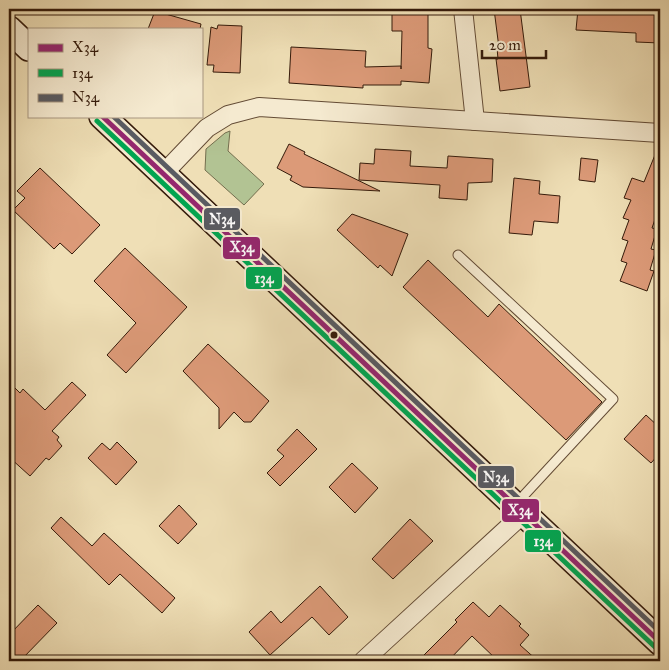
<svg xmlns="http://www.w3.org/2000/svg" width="669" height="670" font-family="'IM FELL Great Primer',serif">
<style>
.green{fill:#b2c393;stroke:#736e4e}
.building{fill:#dc9a78;stroke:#341a0a}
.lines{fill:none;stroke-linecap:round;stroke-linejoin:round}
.lane-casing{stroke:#634b35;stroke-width:11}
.street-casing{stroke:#634b35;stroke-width:20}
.secondary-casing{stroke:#341a0a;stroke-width:28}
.lane{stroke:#f5ead0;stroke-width:9}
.street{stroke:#f5ead0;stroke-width:18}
.secondary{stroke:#f5ead0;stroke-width:25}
.bus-1-casing{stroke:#f5ead0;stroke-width:9}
.bus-2-casing{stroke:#f5ead0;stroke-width:9}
.bus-3-casing{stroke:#f5ead0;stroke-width:9}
.bus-1{stroke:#95276e;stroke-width:5}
.bus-2{stroke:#00a651;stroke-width:5}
.bus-3{stroke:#595b62;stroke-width:5}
.bus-dot{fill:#341a0a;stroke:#f5ead0;stroke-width:2}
.line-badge{stroke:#f5ead0;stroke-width:2}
.badge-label{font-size:14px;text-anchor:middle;font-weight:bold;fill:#fff}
</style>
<rect width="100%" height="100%" fill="#efdfb6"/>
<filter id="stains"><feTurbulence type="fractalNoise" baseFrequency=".004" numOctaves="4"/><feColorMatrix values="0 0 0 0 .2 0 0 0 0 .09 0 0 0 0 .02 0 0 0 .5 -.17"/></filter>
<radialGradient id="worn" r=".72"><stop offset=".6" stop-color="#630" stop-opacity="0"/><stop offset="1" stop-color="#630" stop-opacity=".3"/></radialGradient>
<!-- green -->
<polygon class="green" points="230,131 228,151 264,184 244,205 205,170 206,149 225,133"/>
<!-- building -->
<g class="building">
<polygon points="392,9 428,9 428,48 432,49 429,83 401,81 401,85 363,85 363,88 289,83 291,47 366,51 365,67 401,66 401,69 402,31 392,31"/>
<polygon points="494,9 520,9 530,87 500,91 496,59 498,59 497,48 499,48"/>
<polygon points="578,9 660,9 660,43 636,42 636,33 576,30"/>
<polygon points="155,11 201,24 200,29 148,29"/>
<polygon points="218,25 242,26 240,73 213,72 214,65 207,65 211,27 217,29"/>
<polygon points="289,144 305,152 304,154 380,191 303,187 290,180 292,176 277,168"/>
<polygon points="659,145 660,145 660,205 652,228 657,229 651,249 656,250 650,270 654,271 647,291 620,281 627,263 621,261 628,241 622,239 629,220 623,218 631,200 624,198 632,178 644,182"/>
<polygon points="375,149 411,151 410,166 447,168 448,156 493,159 492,182 468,183 467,200 439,198 440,185 359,180 360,163 374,164"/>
<polygon points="581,158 598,160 595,182 579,180"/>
<polygon points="40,168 100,225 72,254 60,243 54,249 13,210 25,198 17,191"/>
<polygon points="514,178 540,181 539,194 560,196 558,223 534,221 532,235 509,233"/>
<polygon points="352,214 408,234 392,276 380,265 378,268 337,230"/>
<polygon points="125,248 187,307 126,373 107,355 136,323 94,281"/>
<polygon points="428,260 488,317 499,304 602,402 566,440 403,287"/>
<polygon points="208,344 269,401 251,422 244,422 234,412 219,429 219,408 183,371"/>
<polygon points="9,382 20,393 23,389 45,410 72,382 86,395 52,431 59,437 57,440 62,446 49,460 46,458 30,476 9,457"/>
<polygon points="646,415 660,428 660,453 651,463 624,439"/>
<polygon points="297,429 317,449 280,486 267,473 284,456 277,450"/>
<polygon points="117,442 137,462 116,485 88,458 102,443 110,450"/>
<polygon points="352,463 378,488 355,513 329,487"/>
<polygon points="179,505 197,524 178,544 159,526"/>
<polygon points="61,517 92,546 104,533 175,598 162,613 120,574 109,585 51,528"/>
<polygon points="410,519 433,541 393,579 372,559"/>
<polygon points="320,586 348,617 329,635 312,617 270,655 249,632 271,611 281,623"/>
<polygon points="473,602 489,617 500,605 521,624 519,626 529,635 520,645 538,661 498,661 472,636 448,661 418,661 457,622 455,620"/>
<polygon points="38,605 57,623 20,661 9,661 9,635"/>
</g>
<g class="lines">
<defs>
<polyline id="lane" points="458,255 613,399 515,505"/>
<g id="street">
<polyline points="463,9 475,121"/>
<polyline points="164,173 207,128 228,115 259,107 660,133"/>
<polyline points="363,661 523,514"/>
</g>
<g id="secondary">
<polyline points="9,29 29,48"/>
<polyline points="102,116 660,642"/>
</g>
</defs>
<!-- lane casing -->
<use href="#lane" class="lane-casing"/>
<!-- street casing -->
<use href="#street" class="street-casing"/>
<!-- secondary casing -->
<use href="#secondary" class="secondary-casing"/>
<!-- lane -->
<use href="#lane" class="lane"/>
<!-- street -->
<use href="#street" class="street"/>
<!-- secondary -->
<use href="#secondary" class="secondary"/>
<defs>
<polyline id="bus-1" points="102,116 660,642"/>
<polyline id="bus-2" points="97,121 655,647"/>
<polyline id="bus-3" points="113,116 660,632"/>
</defs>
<!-- bus-1 casing -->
<use href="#bus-1" class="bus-1-casing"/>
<!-- bus-2 casing -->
<use href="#bus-2" class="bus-2-casing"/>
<!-- bus-3 casing -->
<use href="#bus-3" class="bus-3-casing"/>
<!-- bus-1 -->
<use href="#bus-1" class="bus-1"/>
<!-- bus-2 -->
<use href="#bus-2" class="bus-2"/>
<!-- bus-3 -->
<use href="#bus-3" class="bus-3"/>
</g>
<!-- markers -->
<circle class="bus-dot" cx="334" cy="335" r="4.5"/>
<g class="line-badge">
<rect x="203" y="207" width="38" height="24" rx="5" fill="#595b62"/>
<rect x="222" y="236" width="39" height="24" rx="5" fill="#95276e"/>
<rect x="245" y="266" width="38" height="24" rx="5" fill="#00a651"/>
<rect x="477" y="465" width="38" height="24" rx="5" fill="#595b62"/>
<rect x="501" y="498" width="39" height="25" rx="5" fill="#95276e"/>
<rect x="524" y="529" width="38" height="24" rx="5" fill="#00a651"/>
</g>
<g class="badge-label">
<text x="222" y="224">N34</text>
<text x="242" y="252">X34</text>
<text x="264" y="283">134</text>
<text x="496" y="482">N34</text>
<text x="520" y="515">X34</text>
<text x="543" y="546">134</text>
</g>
<!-- margin -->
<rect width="669" height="670" fill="none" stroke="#efdfb6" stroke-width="30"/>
<rect x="10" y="10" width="649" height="650" fill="none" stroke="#341a0a" stroke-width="2.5"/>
<rect x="15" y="15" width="639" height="640" fill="none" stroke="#341a0a"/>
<!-- legend -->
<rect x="28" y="28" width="175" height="90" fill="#f5ead0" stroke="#a89781"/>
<rect x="38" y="44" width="25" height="8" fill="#95276e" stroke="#a89781"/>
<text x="72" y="52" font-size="15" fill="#341a0a">X34</text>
<rect x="38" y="69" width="25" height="8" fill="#00a651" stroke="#a89781"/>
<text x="72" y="78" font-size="15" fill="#341a0a">134</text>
<rect x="38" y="94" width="25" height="8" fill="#595b62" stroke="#a89781"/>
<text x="72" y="102" font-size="15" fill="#341a0a">N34</text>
<!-- scale -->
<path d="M482 50v8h64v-8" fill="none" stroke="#341a0a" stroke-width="2.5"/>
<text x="489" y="50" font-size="15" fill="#341a0a" stroke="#f5ead0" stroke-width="4" paint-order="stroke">20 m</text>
<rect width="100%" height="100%" filter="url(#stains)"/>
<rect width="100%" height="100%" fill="url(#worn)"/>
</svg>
